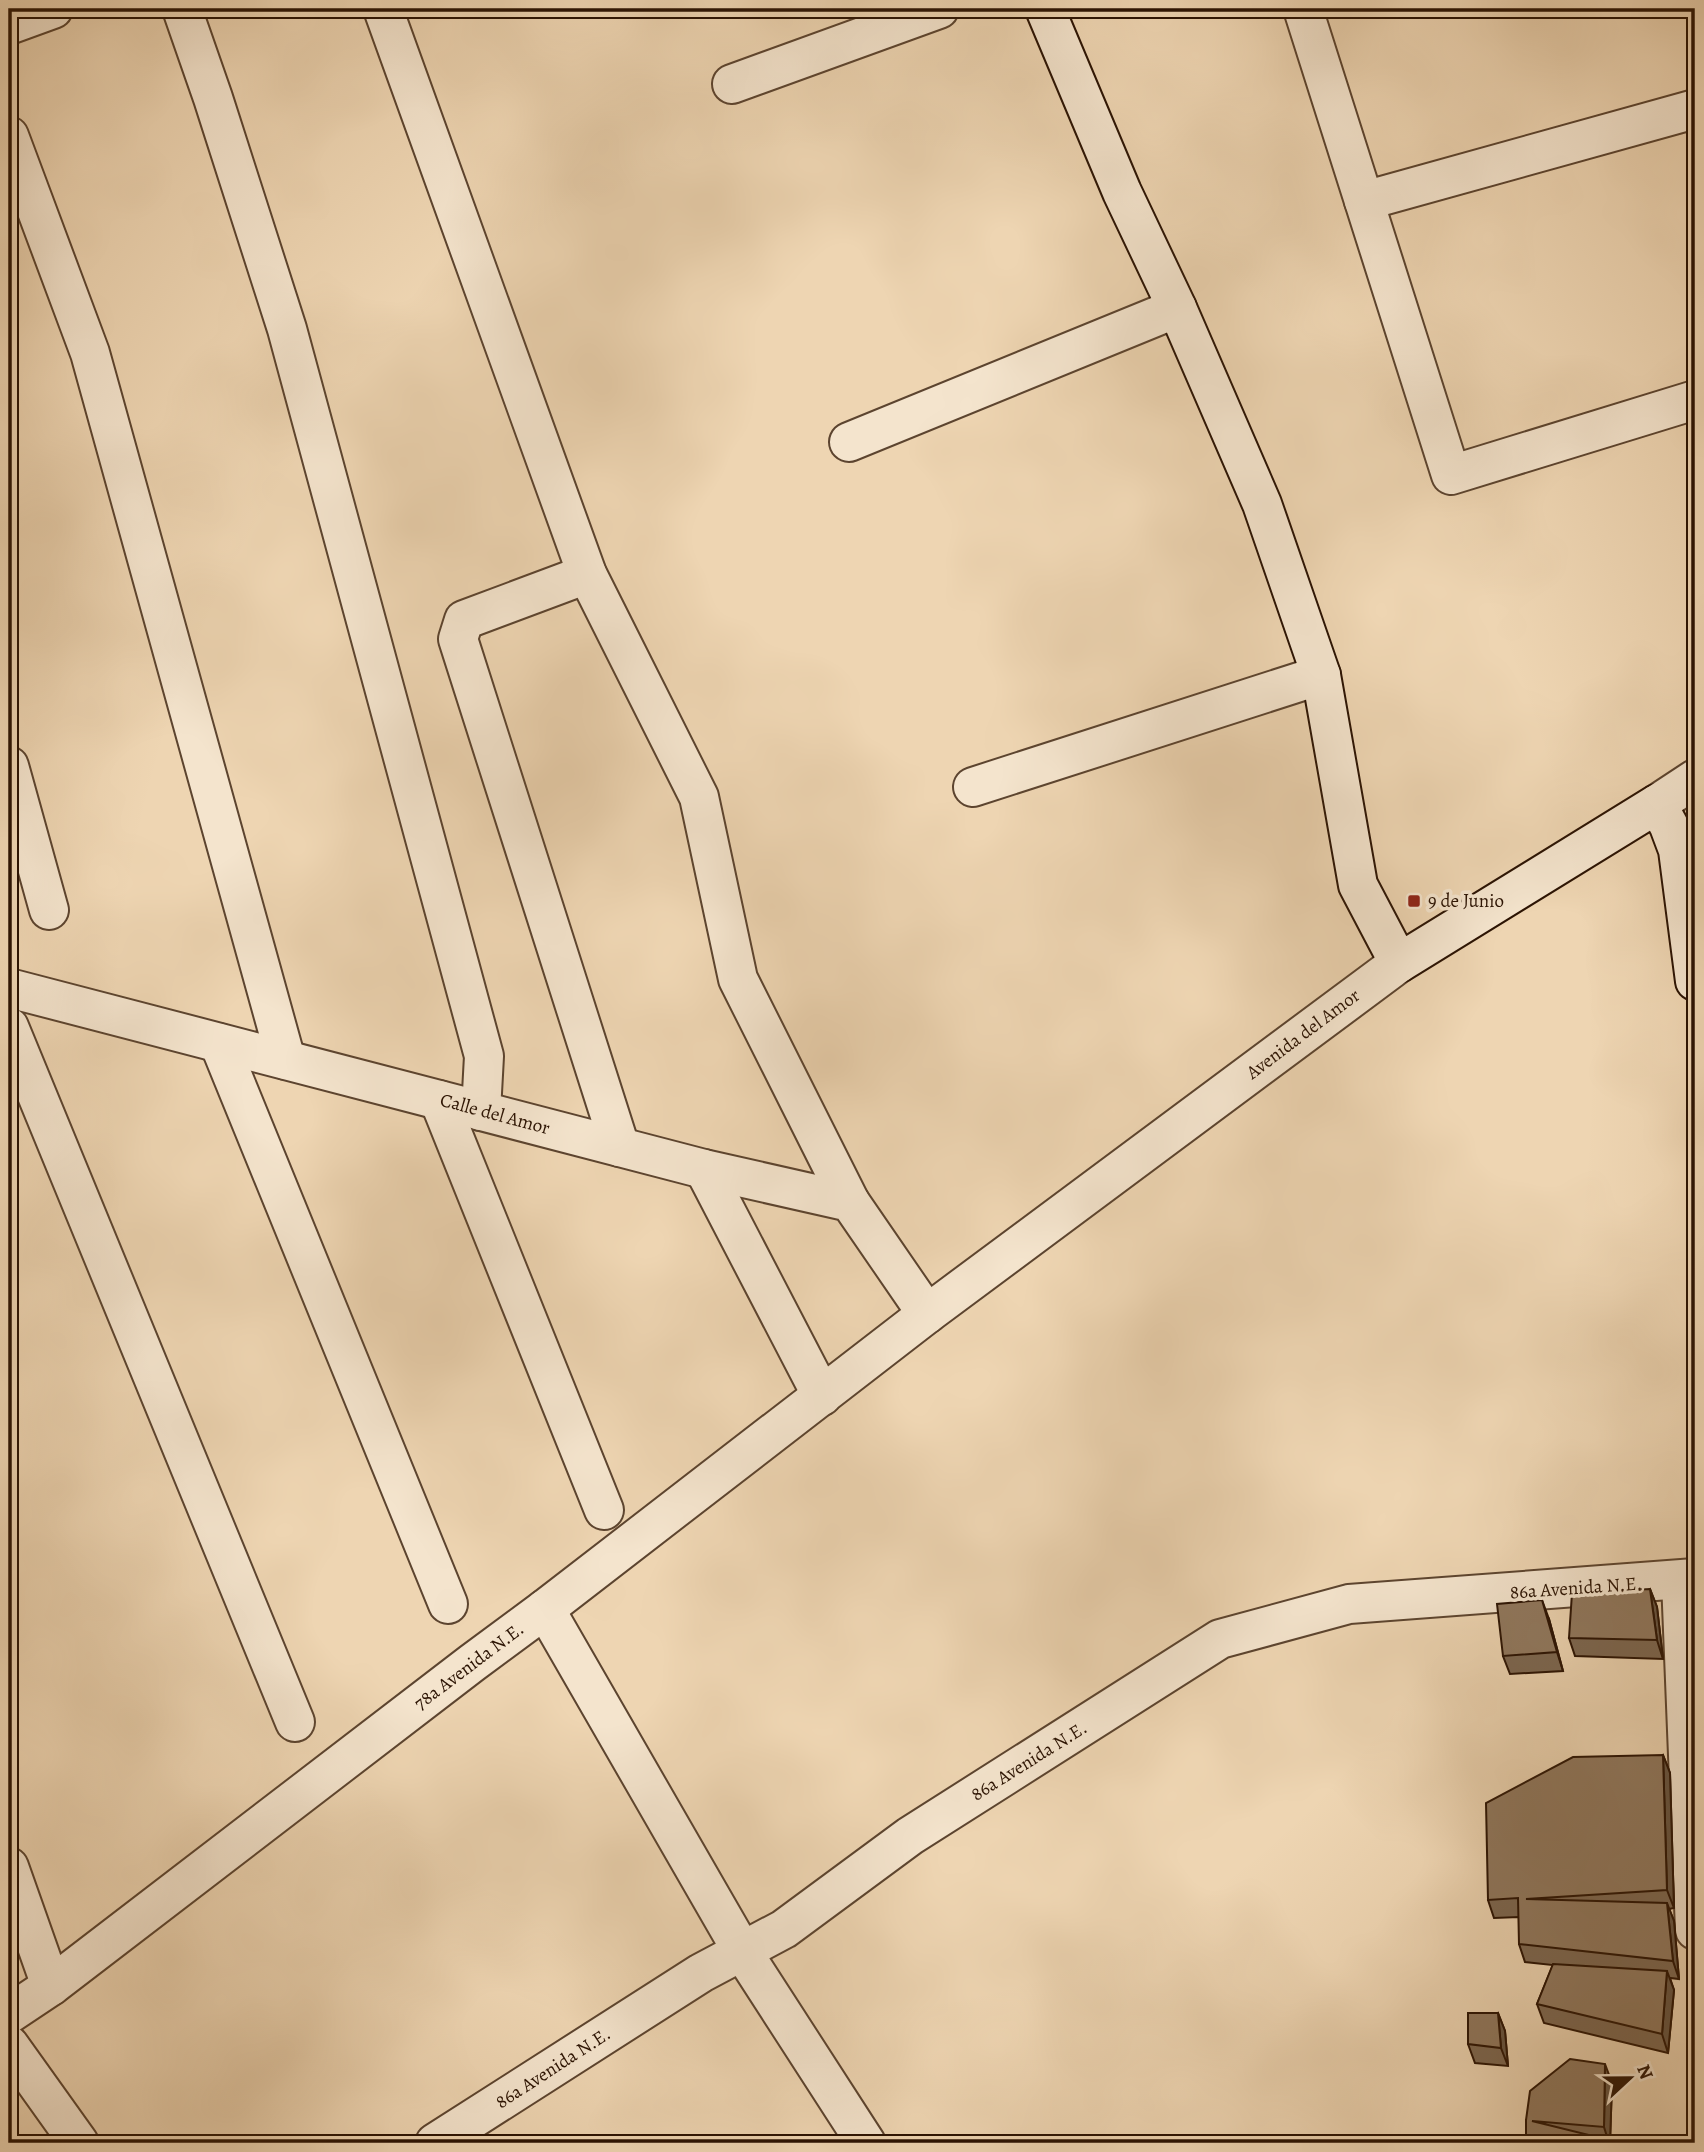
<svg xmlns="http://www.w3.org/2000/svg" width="1704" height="2152" font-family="Alegreya,serif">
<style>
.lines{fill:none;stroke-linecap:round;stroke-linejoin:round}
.street-casing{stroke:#5c442f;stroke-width:42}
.secondary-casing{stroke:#2b1303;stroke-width:42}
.street{stroke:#f4e4cd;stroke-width:38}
.secondary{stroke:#f4e4cd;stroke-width:38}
.wall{fill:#7c6751;stroke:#2b1303;stroke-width:2}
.shaded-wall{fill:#655442;stroke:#2b1303;stroke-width:2}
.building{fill:#90785e;stroke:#2b1303;stroke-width:2}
.poi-dot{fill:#8f2418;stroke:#f4e4cd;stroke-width:2.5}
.labels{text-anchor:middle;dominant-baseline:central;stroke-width:7;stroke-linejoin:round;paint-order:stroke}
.poi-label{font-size:19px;fill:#2b1303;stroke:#f4e4cd;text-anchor:start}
.street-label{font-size:19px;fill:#2b1303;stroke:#f4e4cd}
</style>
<rect width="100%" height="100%" fill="#eed5b2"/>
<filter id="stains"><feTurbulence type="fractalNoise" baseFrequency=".00286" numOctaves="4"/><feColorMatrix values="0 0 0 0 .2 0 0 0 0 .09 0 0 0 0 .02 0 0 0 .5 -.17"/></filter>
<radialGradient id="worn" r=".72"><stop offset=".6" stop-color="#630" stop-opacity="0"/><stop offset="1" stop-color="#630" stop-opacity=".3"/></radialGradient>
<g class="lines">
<defs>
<g id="street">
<polyline points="182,9 213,98 287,329 484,1056 481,1111"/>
<polyline points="383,9 587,574 699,797 738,979 850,1202"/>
<polyline points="1303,9 1451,475 1695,400"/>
<polyline points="9,25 53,9"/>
<polyline points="732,84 939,9"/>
<polyline points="9,136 90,353 286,1060"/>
<polyline points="1364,201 1695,109"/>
<polyline points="849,442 1177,308"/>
<polyline points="587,574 464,620 458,639 620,1147"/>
<polyline points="9,766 49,910"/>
<polyline points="973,787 1321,675"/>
<polyline points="1657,804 1695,779"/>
<polyline points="9,988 704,1169 850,1202 927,1314"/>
<polyline points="9,1027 295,1722"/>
<polyline points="219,1043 448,1604"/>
<polyline points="439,1100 604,1510"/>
<polyline points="704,1169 822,1396"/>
<polyline points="1681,1580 1695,1930"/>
<polyline points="545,1609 742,1951 866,2143"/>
<polyline points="9,1867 51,1986"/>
<polyline points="9,2014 51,1986 472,1663 545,1609 927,1314 1399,963"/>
<polyline points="9,2045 79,2143"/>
<polyline points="435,2143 701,1973 784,1929 910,1836 1220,1639 1349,1604 1695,1578"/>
</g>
<polyline id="secondary" points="1045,9 1122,192 1177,308 1262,504 1321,675 1358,885 1399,963 1657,804 1669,826 1678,850 1695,981"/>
</defs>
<!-- street casing -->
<use href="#street" class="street-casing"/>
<!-- secondary casing -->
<use href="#secondary" class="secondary-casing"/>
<!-- street -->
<use href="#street" class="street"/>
<!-- secondary -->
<use href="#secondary" class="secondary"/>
</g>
<!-- wall -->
<g class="wall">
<polygon points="1650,1589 1657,1607 1663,1659 1575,1656 1569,1638"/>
<polygon points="1549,1619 1563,1671 1510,1674 1503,1656"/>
<polygon points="1663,1755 1670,1773 1674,1908 1669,1909 1674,1921 1679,1979 1670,1978 1674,1990 1668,2053 1544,2023 1537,2004 1553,1965 1525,1962 1519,1944 1519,1917 1494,1918 1488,1900"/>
<polygon points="1498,2013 1505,2031 1508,2066 1475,2063 1468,2044"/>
<polygon points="1612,2083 1610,2143 1526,2143 1526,2120"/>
</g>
<!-- shaded-wall -->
<g class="shaded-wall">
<polygon points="1650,1589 1657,1607 1663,1659 1657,1640"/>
<polygon points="1542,1600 1549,1619 1563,1671 1557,1652"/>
<polygon points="1663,1755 1670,1773 1674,1908 1667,1890"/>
<polygon points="1667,1903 1674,1921 1679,1979 1673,1961"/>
<polygon points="1667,1971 1674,1990 1668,2053 1662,2034"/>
<polygon points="1498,2013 1505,2031 1508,2066 1501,2048"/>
<polygon points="1605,2064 1612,2083 1610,2143 1609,2143 1604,2127"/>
</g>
<!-- building -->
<g class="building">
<polygon points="1650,1589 1657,1640 1569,1638 1572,1593"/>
<polygon points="1542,1600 1557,1652 1503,1656 1497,1604"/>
<polygon points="1663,1755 1667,1890 1526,1899 1667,1903 1673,1961 1519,1944 1518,1898 1488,1900 1486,1803 1573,1757"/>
<polygon points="1553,1964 1667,1971 1662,2034 1537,2004"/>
<polygon points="1468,2013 1498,2013 1501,2048 1468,2044"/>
<polygon points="1570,2059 1605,2064 1604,2127 1532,2121 1593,2136 1593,2143 1526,2143 1526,2120 1530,2091"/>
</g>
<!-- markers -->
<rect class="poi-dot" x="1407" y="894" width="14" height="14" rx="3.5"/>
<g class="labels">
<!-- poi labels -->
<g class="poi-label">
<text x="1428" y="901">9 de Junio</text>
</g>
<!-- street labels -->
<g class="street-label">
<text transform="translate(1303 1034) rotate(-37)">Avenida del Amor</text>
<text transform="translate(495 1114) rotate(15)">Calle del Amor</text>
<text transform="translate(1576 1588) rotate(-4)">86a Avenida N.E.</text>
<text transform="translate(469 1666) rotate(-37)">78a Avenida N.E.</text>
<text transform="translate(1029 1761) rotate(-32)">86a Avenida N.E.</text>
<text transform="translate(553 2068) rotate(-33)">86a Avenida N.E.</text>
</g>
</g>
<!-- margin -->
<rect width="1704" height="2152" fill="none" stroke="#eed5b2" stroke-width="35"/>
<rect x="10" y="10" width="1683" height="2131" fill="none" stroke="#2b1303" stroke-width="3.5"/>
<rect x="18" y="18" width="1669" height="2117" fill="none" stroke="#2b1303" stroke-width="2"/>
<!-- north arrow -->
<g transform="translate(1630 2078) rotate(68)" stroke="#f4e4cd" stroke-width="5" paint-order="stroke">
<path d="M0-5L12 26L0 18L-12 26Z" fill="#2b1303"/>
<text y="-10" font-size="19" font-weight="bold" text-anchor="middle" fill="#2b1303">N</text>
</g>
<rect width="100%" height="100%" filter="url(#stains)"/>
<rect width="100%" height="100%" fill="url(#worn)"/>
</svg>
